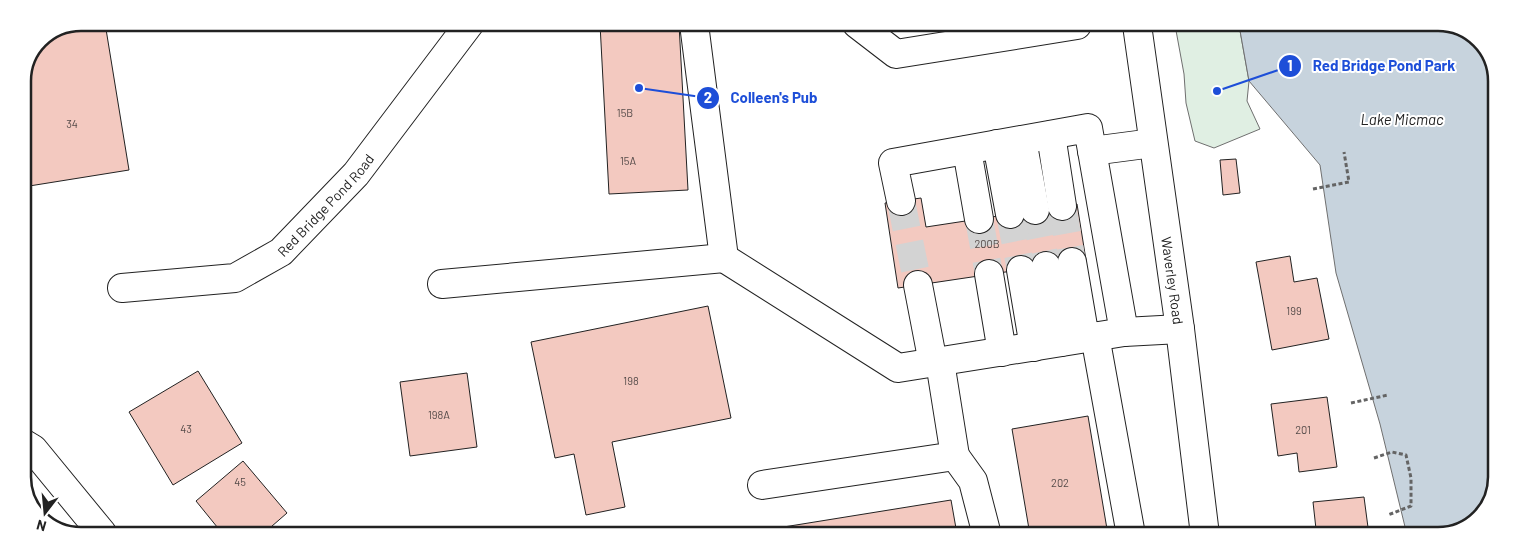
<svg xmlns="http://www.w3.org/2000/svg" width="1519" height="558" font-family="Barlow,sans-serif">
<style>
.green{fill:#e0efe3;stroke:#6f6f6f}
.water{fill:#c7d3dd;stroke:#6f6f6f}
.building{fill:#f3c9c0;stroke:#222}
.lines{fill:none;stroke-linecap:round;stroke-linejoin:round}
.minor-tunnel{stroke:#d3d3d3;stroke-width:28;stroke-dasharray:28 14;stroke-linecap:butt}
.minor-casing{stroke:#222;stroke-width:30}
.major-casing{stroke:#222;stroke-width:30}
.path{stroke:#646464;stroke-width:3;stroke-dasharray:4 2.5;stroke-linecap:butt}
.minor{stroke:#fff;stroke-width:28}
.major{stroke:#fff;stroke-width:28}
.labels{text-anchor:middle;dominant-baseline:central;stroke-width:4;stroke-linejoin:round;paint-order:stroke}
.number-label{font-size:11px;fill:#564c4a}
.street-label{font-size:14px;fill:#222;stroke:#fff}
.water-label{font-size:15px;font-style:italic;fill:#222;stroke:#fff}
.rim{fill:none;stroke:#222;stroke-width:2.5}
.leader{fill:none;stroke:#1d4ed8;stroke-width:2}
.callout-dot{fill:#1d4ed8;stroke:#fff;stroke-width:2}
.mark-label{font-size:15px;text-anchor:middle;font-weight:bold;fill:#fff}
.callout-label{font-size:15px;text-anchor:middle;font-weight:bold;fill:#1d4ed8;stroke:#fff;stroke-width:4;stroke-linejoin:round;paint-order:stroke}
</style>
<rect width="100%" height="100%" fill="#fff"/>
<!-- green -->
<polygon class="green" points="1175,25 1239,25 1249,81 1247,101 1260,129 1214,148 1195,141 1186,103 1184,74"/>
<!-- water -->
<polygon class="water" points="1239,25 1457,26 1484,45 1496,77 1493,496 1473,524 1438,535 1407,535 1380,424 1336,273 1320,165 1249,81"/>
<!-- building -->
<g class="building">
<polygon points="81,22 105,23 129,170 23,187 23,77 40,39"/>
<polygon points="600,24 679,24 688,190 609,194"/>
<polygon points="1236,159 1240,193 1223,195 1220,160"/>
<polygon points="921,198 926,227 1077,204 1086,260 898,288 885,203"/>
<polygon points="1290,256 1294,282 1317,278 1329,339 1272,350 1256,262"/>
<polygon points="708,306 731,418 612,442 625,507 586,515 574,454 555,458 531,342"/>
<polygon points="198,371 242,443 173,485 129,412"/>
<polygon points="467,373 477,447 410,456 400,382"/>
<polygon points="1327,397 1337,467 1299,472 1297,453 1278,456 1271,404"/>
<polygon points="1088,416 1108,535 1030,535 1012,429"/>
<polygon points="243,461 287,513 264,533 222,533 196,501"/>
<polygon points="1364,497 1369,535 1283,535 1283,532 1316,529 1313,502"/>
<polygon points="951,500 957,534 765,534 765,530"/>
</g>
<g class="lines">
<!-- minor-tunnel -->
<g class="minor-tunnel">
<polyline points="901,201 918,285"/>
<polyline points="1062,206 1072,262"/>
<polyline points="1035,210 1046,266"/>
<polyline points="1010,214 1021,270"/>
<polyline points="979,219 989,274"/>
</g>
<defs>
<g id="minor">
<polyline points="694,24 724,258 898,368 1124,332 1180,329"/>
<polyline points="857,24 896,54 1077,25"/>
<polyline points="1051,135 1062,206"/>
<polyline points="1022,140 1035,210"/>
<polyline points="997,144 1010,214"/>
<polyline points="967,150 979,219"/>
<polyline points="1092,151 1153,143"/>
<polyline points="901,201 893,163 1088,128 1124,332"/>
<polyline points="1072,262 1085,338"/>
<polyline points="1046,266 1061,342"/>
<polyline points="1021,270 1034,347"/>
<polyline points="989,274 1002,352"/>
<polyline points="442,284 724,258"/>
<polyline points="918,285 933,363"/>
<path id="s1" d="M122 288 235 278 281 252 356 174 470 23"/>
<polyline points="1095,336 1131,535"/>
<polyline points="23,443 33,449 102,533"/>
<polyline points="955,456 973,481 987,535"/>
<polyline points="762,485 955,456 940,362"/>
</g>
<g id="major">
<path id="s2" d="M1137 25 1180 329 1205 535"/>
</g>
</defs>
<!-- minor casing -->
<use href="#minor" class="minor-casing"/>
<!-- major casing -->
<use href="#major" class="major-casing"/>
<!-- path -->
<g class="path">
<polyline points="1313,189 1349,182 1344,152"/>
<polyline points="1351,403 1388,395"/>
<polyline points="1374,458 1392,452 1406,455 1411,478 1411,506 1388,515"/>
</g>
<!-- minor -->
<use href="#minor" class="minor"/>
<!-- major -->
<use href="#major" class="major"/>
</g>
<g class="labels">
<!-- number labels -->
<g class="number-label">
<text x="625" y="112">15B</text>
<text x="72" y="123">34</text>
<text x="628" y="160">15A</text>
<text x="987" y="243">200B</text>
<text x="1294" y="310">199</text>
<text x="631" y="380">198</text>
<text x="439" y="414">198A</text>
<text x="186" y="428">43</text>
<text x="1303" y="429">201</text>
<text x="240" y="481">45</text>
<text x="1060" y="482">202</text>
</g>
<!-- street labels -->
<g class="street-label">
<text stroke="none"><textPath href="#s1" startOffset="231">Red Bridge Pond Road</textPath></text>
<text stroke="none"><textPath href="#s2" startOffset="258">Waverley Road</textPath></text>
</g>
<!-- water labels -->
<g class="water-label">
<text x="1402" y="119">Lake Micmac</text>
</g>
</g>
<!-- crop -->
<path d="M0 0H1519V558H0ZM81 31H1438A50 50 0 0 1 1488 81V477A50 50 0 0 1 1438 527H81A50 50 0 0 1 31 477V81A50 50 0 0 1 81 31Z" fill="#fff" fill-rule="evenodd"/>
<path class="rim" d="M81 31H1438A50 50 0 0 1 1488 81V477A50 50 0 0 1 1438 527H81A50 50 0 0 1 31 477V81A50 50 0 0 1 81 31Z"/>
<!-- callouts -->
<path class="leader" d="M1217 91L1290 66M639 88L708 98"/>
<g class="callout-dot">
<circle cx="1217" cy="91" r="5"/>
<circle cx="639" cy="88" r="5"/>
<circle cx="1290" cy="66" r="12"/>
<circle cx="708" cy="98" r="12"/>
</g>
<g class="mark-label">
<text x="1290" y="71">1</text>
<text x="708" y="103">2</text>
</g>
<g class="callout-label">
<text x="1384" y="71">Red Bridge Pond Park</text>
<text x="774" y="103">Colleen's Pub</text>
</g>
<!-- north arrow -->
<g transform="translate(45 513) rotate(196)" stroke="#ffffff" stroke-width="4" paint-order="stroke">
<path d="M0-4L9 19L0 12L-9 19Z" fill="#222222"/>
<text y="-8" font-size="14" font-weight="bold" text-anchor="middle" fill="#222222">N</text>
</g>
</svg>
